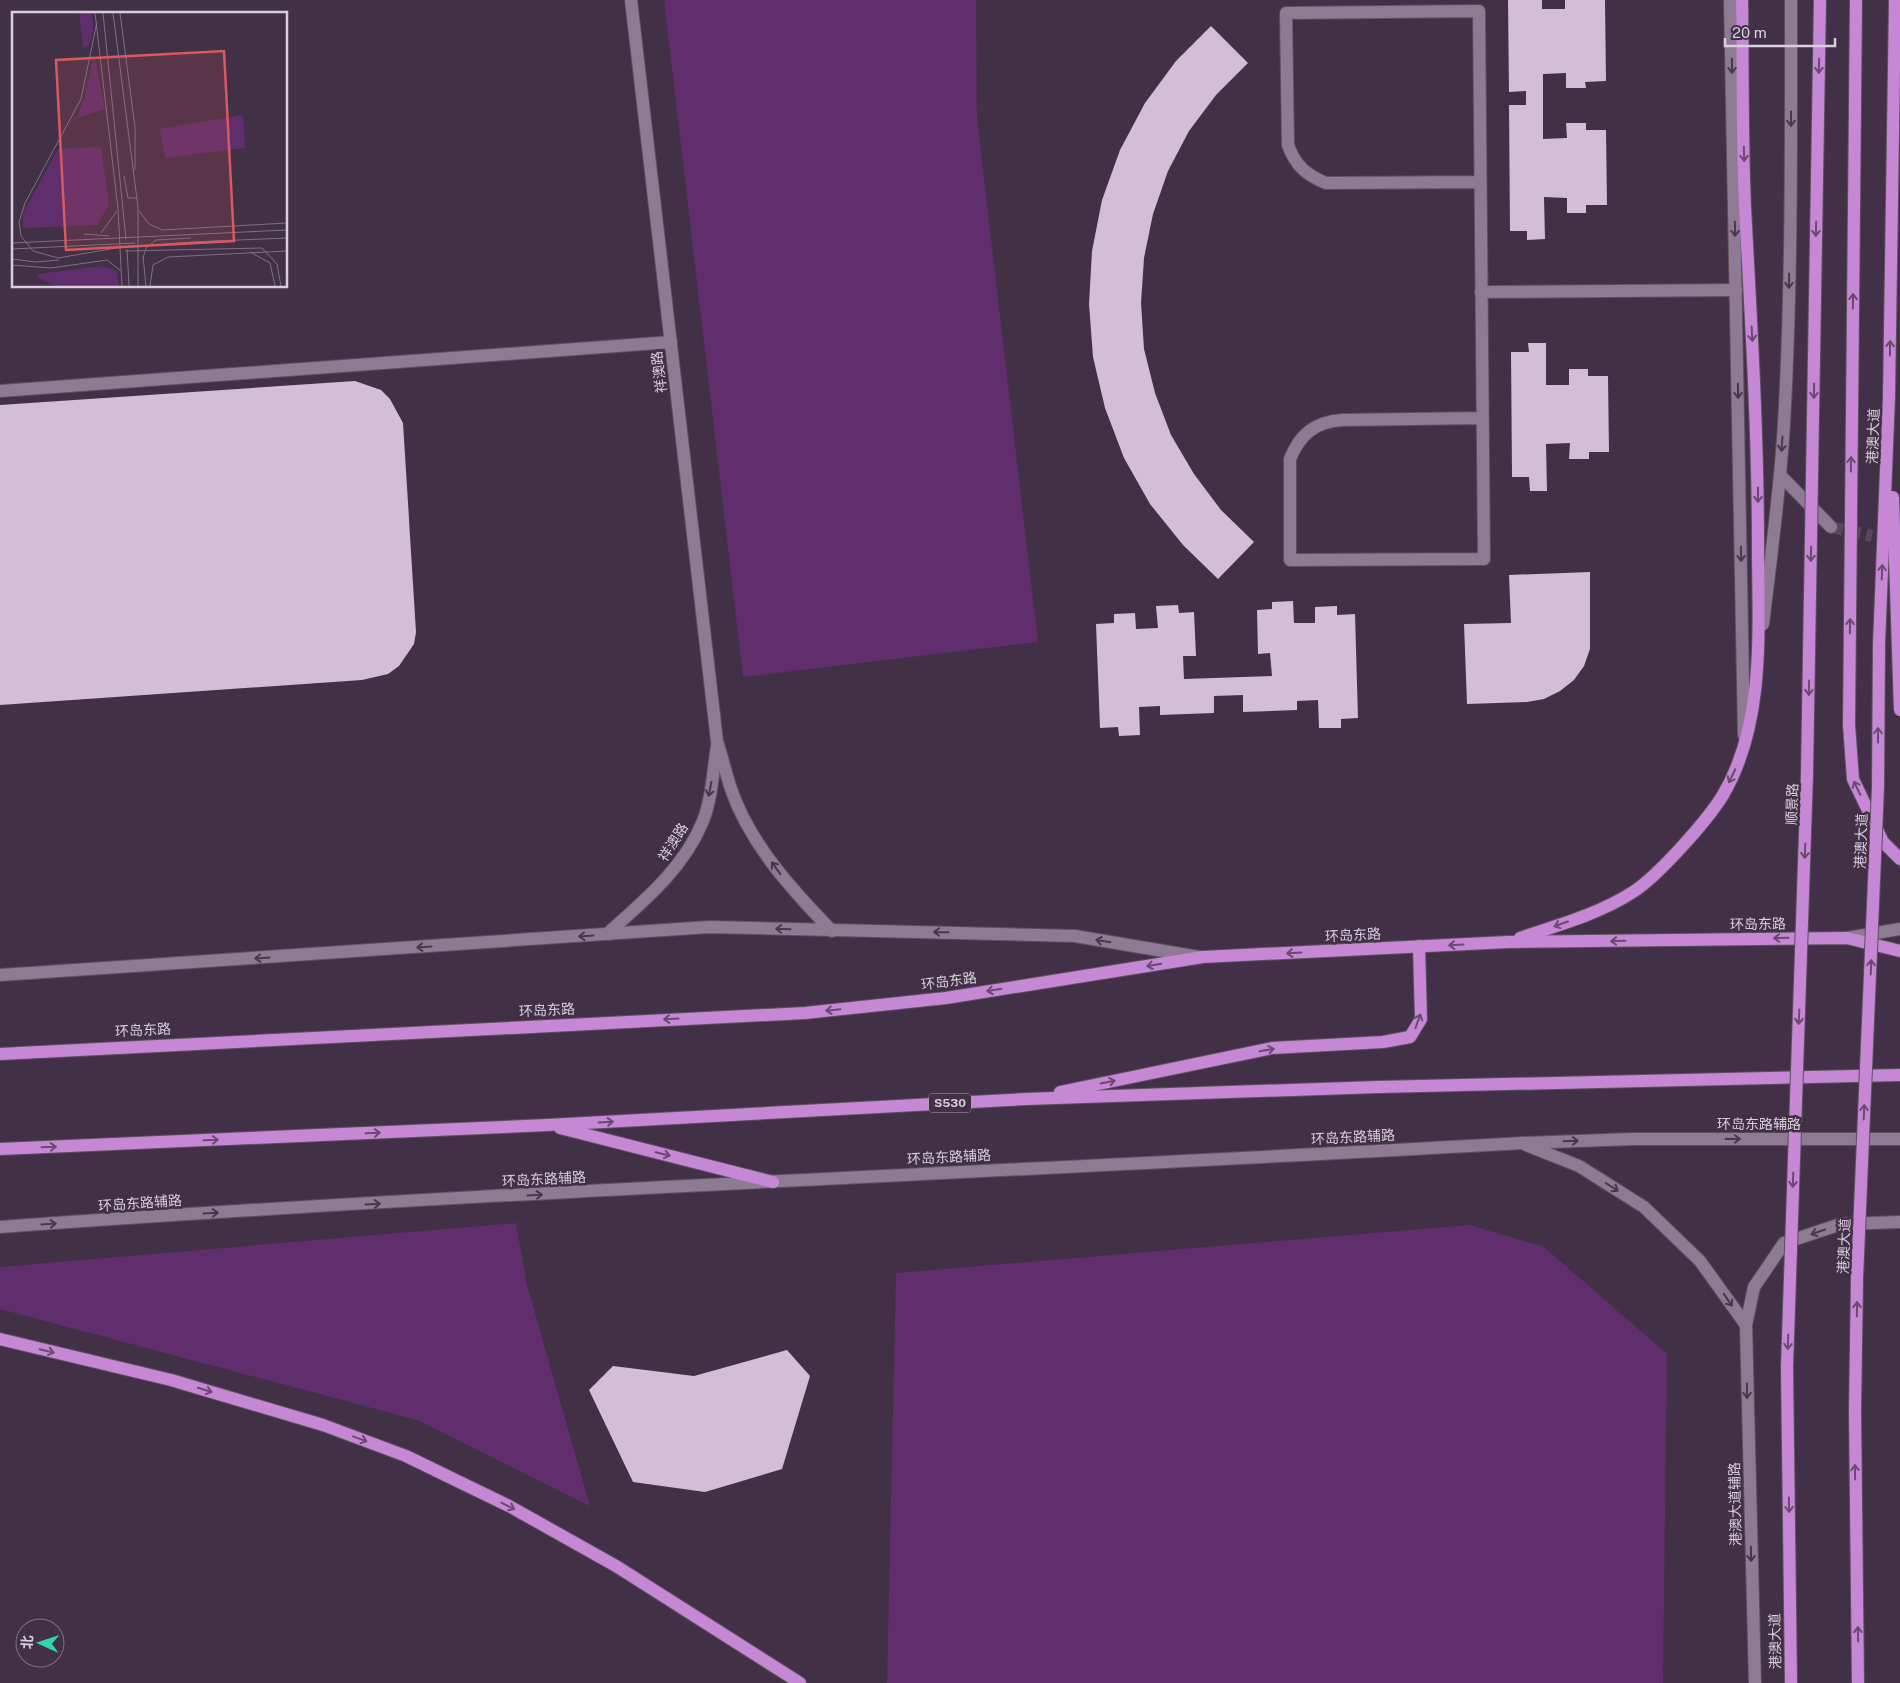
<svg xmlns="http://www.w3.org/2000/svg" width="1900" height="1683" font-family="'Public Sans','Noto Sans SC',sans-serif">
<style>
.green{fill:#602e6c}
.building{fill:#d3bdd8}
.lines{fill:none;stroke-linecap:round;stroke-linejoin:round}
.secondary-tunnel{stroke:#59485c;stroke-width:12;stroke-dasharray:12 6;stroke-linecap:butt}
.lane-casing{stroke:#5d4f61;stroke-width:14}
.street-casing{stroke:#5d4f61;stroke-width:14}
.secondary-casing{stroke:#5d4f61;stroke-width:14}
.primary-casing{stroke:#5d4f61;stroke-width:14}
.lane{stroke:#8f7a94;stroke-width:12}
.street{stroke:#8f7a94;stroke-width:12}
.secondary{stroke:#8f7a94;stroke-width:12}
.primary{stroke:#c688d4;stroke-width:12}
.primary-bridge-casing{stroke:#5d4f61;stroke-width:14;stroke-linecap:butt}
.primary-bridge{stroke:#c688d4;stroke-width:12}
.oneway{stroke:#4a374e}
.oneway2{stroke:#6a4a71}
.labels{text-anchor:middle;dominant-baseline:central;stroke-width:5;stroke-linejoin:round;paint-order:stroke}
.shield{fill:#423046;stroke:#ac9faf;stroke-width:1}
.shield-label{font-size:12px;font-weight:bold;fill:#d9cedc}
.street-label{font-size:14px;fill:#d9cedc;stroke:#423046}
.inset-road{fill:none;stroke:#7e6f82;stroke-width:1}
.view{fill:#d75a5e;fill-opacity:0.15;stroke:#d75a5e;stroke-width:2.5}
.inset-edge{fill:none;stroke:#d9cedc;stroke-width:2.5}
</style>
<rect width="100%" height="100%" fill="#423046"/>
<!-- green -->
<g class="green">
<polygon points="664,0 976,0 977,118 1038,642 743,677"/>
<polygon points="516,1223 527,1285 590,1506 417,1420 0,1309 0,1267"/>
<polygon points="1470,1225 1544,1247 1667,1354 1663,1683 887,1683 896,1273"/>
</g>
<!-- building -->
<g class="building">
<polygon points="1508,0 1542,0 1542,9 1565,9 1565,0 1605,0 1606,81 1585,82 1586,88 1566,88 1566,73 1543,74 1543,139 1567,138 1566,123 1586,123 1586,130 1606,130 1607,205 1586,205 1586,213 1567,213 1567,198 1544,197 1545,239 1527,240 1527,231 1510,231 1509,105 1526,105 1526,91 1509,92"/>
<polygon points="1211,26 1248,63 1216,95 1189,131 1168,171 1153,214 1144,258 1141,303 1144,349 1155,393 1171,435 1194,474 1221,510 1254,542 1218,579 1183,545 1150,504 1124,458 1105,408 1093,357 1089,304 1092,251 1102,200 1120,150 1145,103 1176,61"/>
<polygon points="1528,343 1546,343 1546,385 1569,385 1569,369 1588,369 1588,376 1608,376 1609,452 1589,452 1589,459 1569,459 1570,443 1546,444 1547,491 1530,491 1529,477 1512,477 1511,352 1529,352"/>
<polygon points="355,381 381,390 390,399 403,423 416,632 414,644 399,666 388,674 362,680 0,705 0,405"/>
<polygon points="1590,572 1590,649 1584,666 1574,680 1560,691 1544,699 1527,702 1467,704 1464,624 1511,623 1509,575"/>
<polygon points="1293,601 1294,623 1315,623 1315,607 1337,606 1337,615 1355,614 1358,718 1341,719 1341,728 1319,728 1318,700 1297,701 1297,710 1243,712 1243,695 1214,696 1214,713 1160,715 1160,706 1139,707 1140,735 1119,736 1118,727 1100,728 1096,624 1114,623 1114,614 1135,613 1136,629 1158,628 1156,606 1178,605 1179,613 1194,612 1196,656 1183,656 1184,679 1272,676 1270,653 1258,654 1257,610 1272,609 1272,602"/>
<polygon points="787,1350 810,1376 782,1469 705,1492 633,1482 589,1390 613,1366 694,1376"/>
</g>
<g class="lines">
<!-- secondary-tunnel -->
<polyline class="secondary-tunnel" points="1831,527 1872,536"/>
<defs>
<g id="lane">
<path d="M1480 182 1326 183C1306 175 1295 165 1288 145L1286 13 1479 11 1484 559 1290 560V459C1300 434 1315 422 1342 420L1482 418"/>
<polyline points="1481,292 1736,290"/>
</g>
<polyline id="street" points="0,391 671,342"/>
<g id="secondary">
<path d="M631 0 717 741C722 757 726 773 731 789 750 844 792 890 832 931"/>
<polyline points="1730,0 1744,735"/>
<polyline points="1780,475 1831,527"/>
<path d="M1763 624C1771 557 1780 491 1784 424 1792 283 1791 141 1791 0"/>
<path d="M607 934C644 901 684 868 703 821 712 798 713 771 717 746"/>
<polyline points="1847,938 1900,929"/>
<polyline points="0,975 709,927 1075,936 1199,957"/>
<polyline points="1526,1145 1579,1166 1644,1207 1700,1261 1746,1325"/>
<path d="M0 1227C507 1190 1015 1172 1522 1143L1632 1139H1900"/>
<polyline points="1755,1683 1746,1325 1754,1287 1784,1243 1841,1224 1900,1222"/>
</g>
<g id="primary">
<polyline points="1856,0 1849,725 1853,779 1883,842 1900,859"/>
<polyline points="1889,397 1895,0"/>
<path d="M1520 938C1558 925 1599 914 1633 892 1658 876 1707 821 1723 795 1766 722 1758 628 1758 546 1758 433 1751 320 1745 207 1742 138 1743 69 1742 0"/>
<polyline points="0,1054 805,1013 946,998 1203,957 1508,942 1847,938 1900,951"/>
<polyline points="1060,1092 1272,1048 1383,1042 1410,1037 1421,1019 1419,946"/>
<polyline points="560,1128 773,1182"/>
<polyline points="0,1149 548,1125 1026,1099 1378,1087 1900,1075"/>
<polyline points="0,1339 171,1380 323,1425 406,1456 509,1506 616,1566 800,1683"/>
</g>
</defs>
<!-- lane casing -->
<use href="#lane" class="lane-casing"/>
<!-- street casing -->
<use href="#street" class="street-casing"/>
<!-- secondary casing -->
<use href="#secondary" class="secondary-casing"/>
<!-- primary casing -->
<use href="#primary" class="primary-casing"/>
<!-- lane -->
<use href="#lane" class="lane"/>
<!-- street -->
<use href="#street" class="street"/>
<!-- secondary -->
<use href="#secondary" class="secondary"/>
<!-- primary -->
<use href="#primary" class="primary"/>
<defs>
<g id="primary-bridge">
<polyline points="1893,497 1900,710"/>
<polyline points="1791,1683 1787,1367 1807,774 1820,0"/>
<polyline points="1858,1683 1855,1411 1857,1279 1878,787 1879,644 1889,397"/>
</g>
</defs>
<!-- primary-bridge casing -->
<use href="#primary-bridge" class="primary-bridge-casing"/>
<!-- primary-bridge -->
<use href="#primary-bridge" class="primary-bridge"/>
</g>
<!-- one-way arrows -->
<defs><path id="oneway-shaft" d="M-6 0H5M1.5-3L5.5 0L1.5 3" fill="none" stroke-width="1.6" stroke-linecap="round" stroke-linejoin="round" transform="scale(1.25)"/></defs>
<g class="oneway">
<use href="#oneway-shaft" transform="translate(1732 66) rotate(89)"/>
<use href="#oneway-shaft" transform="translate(1791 119) rotate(90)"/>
<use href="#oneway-shaft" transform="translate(1735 229) rotate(89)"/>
<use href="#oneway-shaft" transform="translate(1789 281) rotate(91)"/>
<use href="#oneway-shaft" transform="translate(1738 391) rotate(89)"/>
<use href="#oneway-shaft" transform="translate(1782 444) rotate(94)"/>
<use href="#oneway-shaft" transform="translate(1741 554) rotate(89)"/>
<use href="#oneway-shaft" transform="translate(710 789) rotate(101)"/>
<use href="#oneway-shaft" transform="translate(776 868) rotate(-126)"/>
<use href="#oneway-shaft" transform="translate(783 929) rotate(-178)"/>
<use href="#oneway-shaft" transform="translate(941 932) rotate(-179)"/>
<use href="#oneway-shaft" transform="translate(586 936) rotate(176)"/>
<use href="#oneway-shaft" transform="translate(1103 941) rotate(-171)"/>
<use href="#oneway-shaft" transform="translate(424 947) rotate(176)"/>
<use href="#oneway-shaft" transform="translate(262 958) rotate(176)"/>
<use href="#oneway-shaft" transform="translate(1733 1139)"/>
<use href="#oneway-shaft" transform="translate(1571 1141) rotate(-2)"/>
<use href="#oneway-shaft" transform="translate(1612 1187) rotate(32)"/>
<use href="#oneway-shaft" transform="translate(535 1195) rotate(-3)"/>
<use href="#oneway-shaft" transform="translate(373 1204) rotate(-3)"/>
<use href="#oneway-shaft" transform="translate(211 1213) rotate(-3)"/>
<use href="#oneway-shaft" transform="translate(49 1224) rotate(-4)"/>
<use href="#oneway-shaft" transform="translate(1818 1232) rotate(161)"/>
<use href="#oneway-shaft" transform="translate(1728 1300) rotate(55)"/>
<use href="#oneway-shaft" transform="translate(1747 1391) rotate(89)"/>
<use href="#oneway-shaft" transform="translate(1751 1554) rotate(89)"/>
</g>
<g class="oneway2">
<use href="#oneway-shaft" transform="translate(1819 66) rotate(91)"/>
<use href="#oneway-shaft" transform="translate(1744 154) rotate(89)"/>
<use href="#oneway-shaft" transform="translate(1816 229) rotate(91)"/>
<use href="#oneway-shaft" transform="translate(1853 301) rotate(-89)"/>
<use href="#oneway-shaft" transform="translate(1752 334) rotate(87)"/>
<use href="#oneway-shaft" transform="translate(1890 348) rotate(-89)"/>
<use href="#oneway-shaft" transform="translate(1814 391) rotate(91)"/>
<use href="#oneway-shaft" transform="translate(1851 464) rotate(-89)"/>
<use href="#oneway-shaft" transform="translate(1758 495) rotate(90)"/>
<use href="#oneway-shaft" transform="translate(1811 554) rotate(91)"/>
<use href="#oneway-shaft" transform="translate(1882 572) rotate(-88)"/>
<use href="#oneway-shaft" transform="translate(1850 626) rotate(-89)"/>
<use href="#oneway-shaft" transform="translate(1809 688) rotate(91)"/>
<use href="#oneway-shaft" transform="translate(1878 735) rotate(-90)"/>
<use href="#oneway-shaft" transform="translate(1732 776) rotate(115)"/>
<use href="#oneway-shaft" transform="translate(1857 788) rotate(-116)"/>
<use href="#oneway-shaft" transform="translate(1805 851) rotate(92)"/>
<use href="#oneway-shaft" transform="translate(1561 924) rotate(161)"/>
<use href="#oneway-shaft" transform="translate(1781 938) rotate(179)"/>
<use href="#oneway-shaft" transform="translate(1618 941) rotate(179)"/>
<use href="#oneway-shaft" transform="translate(1456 945) rotate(177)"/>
<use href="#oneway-shaft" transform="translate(1294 953) rotate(177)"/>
<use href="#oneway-shaft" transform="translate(1154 965) rotate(171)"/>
<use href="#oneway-shaft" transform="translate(1871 967) rotate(-88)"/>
<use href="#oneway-shaft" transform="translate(994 990) rotate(171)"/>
<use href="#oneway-shaft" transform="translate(833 1010) rotate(174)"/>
<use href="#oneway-shaft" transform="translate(1799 1017) rotate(93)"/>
<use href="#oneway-shaft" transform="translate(671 1019) rotate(177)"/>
<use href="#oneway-shaft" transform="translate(1418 1021) rotate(-70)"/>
<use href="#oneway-shaft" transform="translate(1267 1050) rotate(-10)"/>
<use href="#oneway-shaft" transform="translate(1108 1082) rotate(-12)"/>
<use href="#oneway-shaft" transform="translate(1864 1112) rotate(-88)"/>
<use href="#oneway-shaft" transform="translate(606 1122) rotate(-3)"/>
<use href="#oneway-shaft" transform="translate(373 1133) rotate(-2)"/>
<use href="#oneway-shaft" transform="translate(211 1140) rotate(-2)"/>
<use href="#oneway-shaft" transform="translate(49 1147) rotate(-2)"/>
<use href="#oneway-shaft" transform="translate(663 1154) rotate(14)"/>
<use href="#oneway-shaft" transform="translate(1793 1180) rotate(92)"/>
<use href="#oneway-shaft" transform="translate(1857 1309) rotate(-89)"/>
<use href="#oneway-shaft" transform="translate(1788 1342) rotate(92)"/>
<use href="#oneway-shaft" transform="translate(47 1351) rotate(13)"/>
<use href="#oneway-shaft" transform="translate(205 1390) rotate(17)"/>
<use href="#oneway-shaft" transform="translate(360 1439) rotate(20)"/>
<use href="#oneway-shaft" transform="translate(1855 1472) rotate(-91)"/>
<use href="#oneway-shaft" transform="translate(1789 1505) rotate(89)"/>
<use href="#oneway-shaft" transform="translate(508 1506) rotate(27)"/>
<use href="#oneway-shaft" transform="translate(1858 1634) rotate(-91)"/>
</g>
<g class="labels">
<!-- shield labels -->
<rect class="shield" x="929" y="1093.5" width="42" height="19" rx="4"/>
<g class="shield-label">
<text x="950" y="1103">S530</text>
</g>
<!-- street labels -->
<g class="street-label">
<text transform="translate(659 372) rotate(-97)">祥澳路</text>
<text transform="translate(1873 436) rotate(-88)">港澳大道</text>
<text transform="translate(1792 804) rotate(-88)">顺景路</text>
<text transform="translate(1861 841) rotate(-88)">港澳大道</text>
<text transform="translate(673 842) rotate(-58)">祥澳路</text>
<text transform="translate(1758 924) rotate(-1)">环岛东路</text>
<text transform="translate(1353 935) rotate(-3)">环岛东路</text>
<text transform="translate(949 981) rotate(-8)">环岛东路</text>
<text transform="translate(547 1010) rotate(-3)">环岛东路</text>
<text transform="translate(143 1030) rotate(-3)">环岛东路</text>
<text x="1759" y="1124">环岛东路辅路</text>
<text transform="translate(1353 1137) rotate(-3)">环岛东路辅路</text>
<text transform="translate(949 1157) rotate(-3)">环岛东路辅路</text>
<text transform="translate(544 1179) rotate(-3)">环岛东路辅路</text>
<text transform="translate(140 1203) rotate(-4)">环岛东路辅路</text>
<text transform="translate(1844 1246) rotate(-88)">港澳大道</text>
<text transform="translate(1735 1504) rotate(-91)">港澳大道辅路</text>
<text transform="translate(1775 1641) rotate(-91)">港澳大道</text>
</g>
</g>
<!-- overview -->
<g transform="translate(12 12)">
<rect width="275" height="275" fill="#423046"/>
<path d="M67 1H80L81 19 77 33 71 36ZM82 41 93 97 65 106 72 88ZM231 103 233 136 153 146 148 117ZM89 135 97 192 85 213 11 216V201L46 137ZM88 254 104 258 107 274H44L26 266V262Z" fill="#602e6c"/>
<path class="inset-road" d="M83 1 106 197 110 274M91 1 114 227M101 1 126 195V274M108 1 123 115V158M85 10 69 87 13 191 7 210 9 224 21 239 46 246 104 236 182 230M112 164 116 186H125M127 199 137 212 150 218 275 211M89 221 105 199M72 222 97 224M179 230 275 226M0 231 275 218M0 237 123 231M115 237 117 274M113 239 250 236 265 252 269 274M238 240 258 251 263 274M131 244 134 274M131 246 134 236 144 228 179 226M0 247 24 250 47 248M0 253 39 256 95 248 109 259M138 274 141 253 156 245 275 239"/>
<path class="view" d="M212 39 222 229 54 238 44 48Z"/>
<rect width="275" height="275" class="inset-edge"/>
</g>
<!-- north arrow -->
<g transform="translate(40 1643) rotate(273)"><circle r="24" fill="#423046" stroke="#7e6f82"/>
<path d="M0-4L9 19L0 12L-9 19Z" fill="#32d4a8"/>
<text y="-8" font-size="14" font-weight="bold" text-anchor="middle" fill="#d9cedc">北</text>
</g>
<!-- scale -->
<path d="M1725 38v8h110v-8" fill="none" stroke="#d9cedc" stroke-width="2.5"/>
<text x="1732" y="38" font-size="15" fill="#d9cedc" stroke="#423046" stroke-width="4" paint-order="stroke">20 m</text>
</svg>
